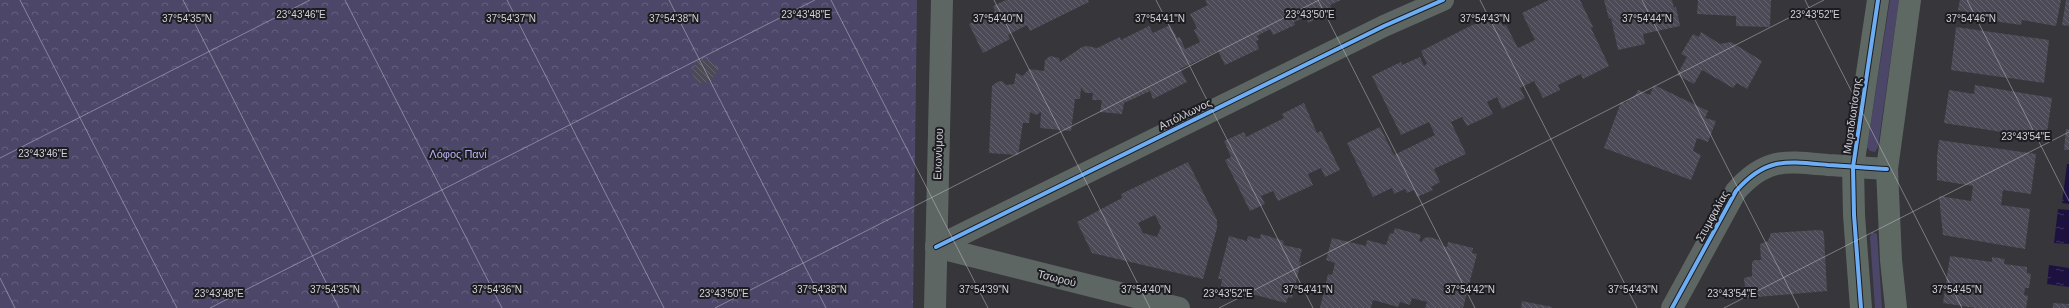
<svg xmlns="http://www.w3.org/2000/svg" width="2069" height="308" font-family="Arial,sans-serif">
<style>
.green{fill:#4c4769}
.park{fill:url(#park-crowns)}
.water{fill:url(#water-ripples)}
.building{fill:url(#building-back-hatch);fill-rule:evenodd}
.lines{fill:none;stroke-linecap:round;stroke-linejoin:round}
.street{stroke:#5d6662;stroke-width:22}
.secondary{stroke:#5e6964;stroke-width:22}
.cycleway-casing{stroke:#1c1c21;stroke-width:6}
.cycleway{stroke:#6dadf4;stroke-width:4}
.ticks{fill:none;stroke:#d1d1d8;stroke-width:1;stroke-opacity:0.45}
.labels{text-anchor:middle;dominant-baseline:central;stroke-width:4;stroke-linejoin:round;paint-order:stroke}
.street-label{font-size:11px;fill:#d1d1d8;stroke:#1c1c21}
.park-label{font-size:11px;fill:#bcb5f9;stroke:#1c1c21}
.ticks-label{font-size:10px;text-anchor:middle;fill:#d1d1d8;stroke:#1c1c21;stroke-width:4;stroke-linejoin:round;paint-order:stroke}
</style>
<defs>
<pattern id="park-crowns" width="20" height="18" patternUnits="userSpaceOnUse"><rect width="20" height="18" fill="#4c4769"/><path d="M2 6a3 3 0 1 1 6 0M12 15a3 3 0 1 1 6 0" fill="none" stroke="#65607e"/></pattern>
<pattern id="water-ripples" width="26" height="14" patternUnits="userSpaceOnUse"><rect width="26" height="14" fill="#1d1140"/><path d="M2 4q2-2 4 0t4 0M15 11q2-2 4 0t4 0" fill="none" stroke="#3d335b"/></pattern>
<pattern id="building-back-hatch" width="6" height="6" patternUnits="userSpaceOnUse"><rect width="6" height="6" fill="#4b4a56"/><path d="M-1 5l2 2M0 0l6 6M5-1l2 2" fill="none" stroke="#64636e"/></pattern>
</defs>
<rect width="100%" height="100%" fill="#36363b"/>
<!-- green -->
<g class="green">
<polygon points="1890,0 1899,0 1878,147 1875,152 1870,151 1867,147"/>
<polygon points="1872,232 1877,234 1882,308 1875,308 1870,237"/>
</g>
<!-- park -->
<polygon class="park" points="0,0 917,0 913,308 0,308"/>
<!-- water -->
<g class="water">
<polygon points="2067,164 2069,164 2069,204 2062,203"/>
<polygon points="2058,209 2069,210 2069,244 2054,243"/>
<polygon points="2049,265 2069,268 2069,287 2047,284"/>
</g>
<!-- building -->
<g class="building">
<polygon points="1006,0 1088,0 1089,2 1030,31 1027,25 1008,35 1010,39 983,53 969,24 995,11 993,6"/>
<polygon points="1207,0 1341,0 1330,5 1332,11 1308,23 1306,17 1294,22 1295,25 1273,35 1270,29 1257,36 1259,40 1256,41 1259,49 1225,65 1218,51 1180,69 1187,82 1153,99 1150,91 1124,103 1122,114 1100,112 1102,100 1092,100 1093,93 1085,93 1081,88 1080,99 1075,99 1071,131 1040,128 1041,112 1036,115 1030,112 1029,123 1023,123 1018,155 989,153 992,86 997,82 1002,81 1006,85 1014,84 1016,73 1023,76 1029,69 1044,71 1045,60 1050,56 1059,58 1060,62 1082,47 1087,46 1097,48 1120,37 1121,40 1149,26 1153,33 1170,25 1177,38 1180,37 1185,49 1200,42 1194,30 1197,28 1190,14 1208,5 1205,1"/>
<polygon points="1549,0 1580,0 1593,27 1591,28 1609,66 1583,79 1581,74 1558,85 1560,90 1543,98 1534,81 1520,88 1525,98 1502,109 1497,97 1487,102 1493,114 1467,126 1462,117 1451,122 1466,154 1434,169 1440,182 1431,187 1433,190 1417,197 1414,190 1407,193 1405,189 1394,194 1392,188 1373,197 1347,143 1380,127 1394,155 1435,135 1429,122 1401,135 1372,76 1401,62 1402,65 1420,57 1424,66 1427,64 1421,51 1496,13 1503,26 1506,25 1518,48 1535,40 1522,13"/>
<polygon points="1604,0 1672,0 1674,8 1676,7 1680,26 1643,34 1645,44 1618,50 1611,18 1609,19"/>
<polygon points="1698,0 1771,0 1770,27 1736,26 1736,16 1697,14"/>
<polygon points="1960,0 2061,0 2056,26 2022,20 2021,25 1987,20 1988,16 1958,10"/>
<polygon points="2066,0 2069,0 2069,26 2062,25"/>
<polygon points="1956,27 2049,40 2044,83 1951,70"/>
<polygon points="1701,32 1720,44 1731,42 1762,61 1747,89 1737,83 1733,88 1702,70 1694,84 1677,75 1687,57 1681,54 1693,34 1699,37"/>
<polygon points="711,60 718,70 710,82 697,83 692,73 697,61"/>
<polygon points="1654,85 1708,111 1705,118 1716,121 1708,142 1697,138 1693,151 1701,155 1691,180 1604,148 1621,102 1625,103 1636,94 1638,90 1650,95"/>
<polygon points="1975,85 2052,98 2046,139 1944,123 1949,90 1974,94"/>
<polygon points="1304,103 1317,133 1321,131 1340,170 1325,177 1321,168 1308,174 1313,185 1278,201 1273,191 1261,196 1265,204 1250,211 1225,160 1231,157 1224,141 1244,132 1246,137 1284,118 1282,114"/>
<polygon points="2066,129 2069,130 2069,150 2064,150"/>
<polygon points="1939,140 2036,154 2031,194 2003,190 2001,205 2030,209 2025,249 1943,235 1939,196 1971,201 1973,186 1937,180 1937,157"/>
<path d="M1188 162 1217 220V228L1203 279 1092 253 1077 222 1122 198 1121 194ZM1155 215 1161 227 1157 237 1143 233 1138 223Z"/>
<polygon points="1395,228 1421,235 1419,241 1422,242 1424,238 1429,237 1439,240 1443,246 1447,247 1448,242 1473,248 1472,253 1477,254 1463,308 1425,308 1427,302 1412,298 1410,305 1400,302 1398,307 1373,300 1371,308 1320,308 1328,274 1332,275 1335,263 1326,260 1332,238 1366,246 1367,240 1386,245 1390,233 1393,234"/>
<polygon points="1819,230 1823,231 1824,236 1827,291 1746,298 1744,278 1752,276 1752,262 1755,260 1761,260 1760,244 1768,241 1771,233"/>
<polygon points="1261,234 1284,241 1283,245 1302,249 1299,262 1301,262 1292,298 1288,297 1286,303 1221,286 1222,279 1218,279 1229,236 1247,241 1248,236 1260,239"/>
<polygon points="1950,256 1992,262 1992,257 2005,259 2004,264 2027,267 2027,273 2031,274 2029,288 2025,288 2024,295 2028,296 2026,308 1975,308 1943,303"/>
<polygon points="1522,301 1552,307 1552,308 1521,308"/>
<polygon points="2053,303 2069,304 2069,308 2053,308"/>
</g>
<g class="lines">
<!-- street -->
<g class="street">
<polyline points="936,247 1384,26 1443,0"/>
<polyline points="936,247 1179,308"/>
<polyline points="935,308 942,0"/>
<path d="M1672 308 1736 191C1766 157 1786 161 1828 165 1848 166 1867 168 1887 169"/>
</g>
<!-- secondary -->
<g class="secondary">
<polyline points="1861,308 1854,215 1853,167 1878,0"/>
<polyline points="1896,308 1891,260 1887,169 1910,0"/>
</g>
<defs>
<g id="cycleway">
<polyline points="936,247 1384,26 1443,0"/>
<path d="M1672 308 1736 191C1766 157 1786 161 1828 165 1848 166 1867 168 1887 169"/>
<polyline points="1861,308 1854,215 1853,167 1878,0"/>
</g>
</defs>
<!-- cycleway casing -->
<use href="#cycleway" class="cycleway-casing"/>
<!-- cycleway -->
<use href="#cycleway" class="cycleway"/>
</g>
<!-- ticks -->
<path class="ticks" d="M20 0 177 308M183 0 339 308M345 0 502 308M507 0 664 308M669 0 826 308M831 0 988 308M994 0 1150 308M1156 0 1313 308M1318 0 1475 308M1480 0 1637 308M1642 0 1799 308M1805 0 1962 308M1967 0 2069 201M0 158 310 0M0 278 15 308M210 308 815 0M715 308 1319 0M1219 308 1824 0M1724 308 2069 132"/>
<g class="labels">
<!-- street labels -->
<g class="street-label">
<text transform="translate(1185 114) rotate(-26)">Απόλλωνος</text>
<text transform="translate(1852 116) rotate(-82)">Μυρτιδιωτίσσης</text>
<text transform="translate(938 154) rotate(-88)">Ευωνύμου</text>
<text transform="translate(1712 216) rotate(-61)">Στυμφαλίας</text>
<text transform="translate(1057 278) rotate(14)">Τσωρού</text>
</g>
<!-- park labels -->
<g class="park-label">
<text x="458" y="154">Λόφος Πανί</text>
</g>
</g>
<g class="ticks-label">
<text x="301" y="18">23°43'46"E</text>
<text x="806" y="18">23°43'48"E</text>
<text x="1310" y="18">23°43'50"E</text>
<text x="1815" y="18">23°43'52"E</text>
<text x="187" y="22">37°54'35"N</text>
<text x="511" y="22">37°54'37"N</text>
<text x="674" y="22">37°54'38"N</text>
<text x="998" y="22">37°54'40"N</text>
<text x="1160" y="22">37°54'41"N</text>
<text x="1485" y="22">37°54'43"N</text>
<text x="1647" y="22">37°54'44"N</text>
<text x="1971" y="22">37°54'46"N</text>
<text x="2026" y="140">23°43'54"E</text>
<text x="43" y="157">23°43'46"E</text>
<text x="335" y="293">37°54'35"N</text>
<text x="497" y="293">37°54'36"N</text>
<text x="822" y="293">37°54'38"N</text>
<text x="984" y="293">37°54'39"N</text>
<text x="1146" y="293">37°54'40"N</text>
<text x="1308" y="293">37°54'41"N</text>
<text x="1470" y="293">37°54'42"N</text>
<text x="1633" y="293">37°54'43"N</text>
<text x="1957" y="293">37°54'45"N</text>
<text x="219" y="297">23°43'48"E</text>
<text x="724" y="297">23°43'50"E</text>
<text x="1228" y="297">23°43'52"E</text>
<text x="1732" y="297">23°43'54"E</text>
</g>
</svg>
